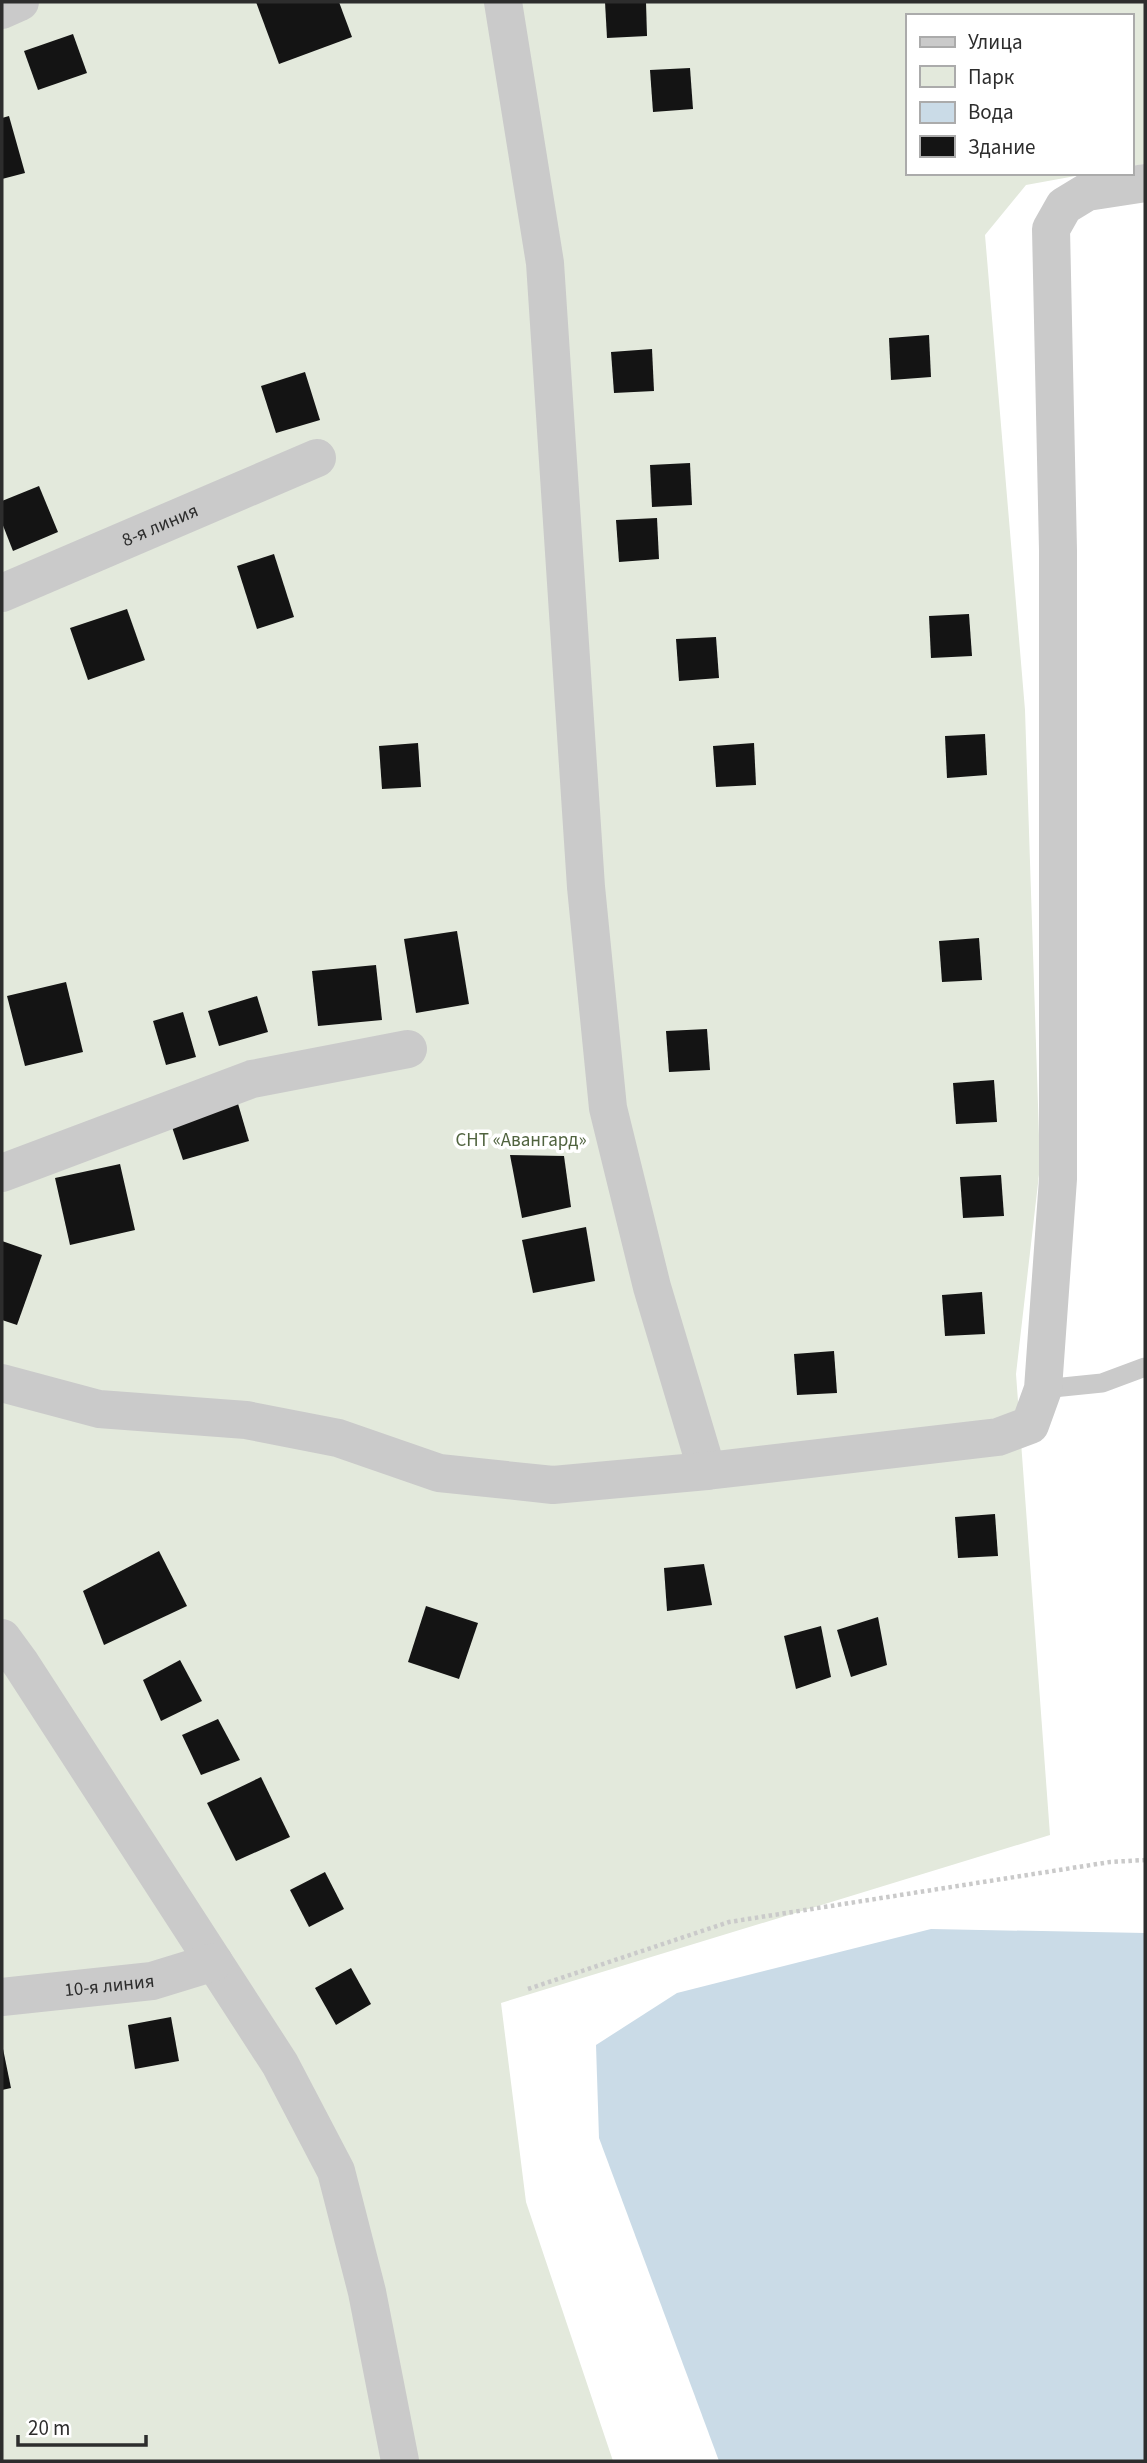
<svg xmlns="http://www.w3.org/2000/svg" width="1147" height="2463" font-family="'Source Sans 3',sans-serif">
<style>
.green{fill:#e3e9dc}
.water{fill:#cadbe7}
.building{fill:#141414}
.lines{fill:none;stroke-linecap:round;stroke-linejoin:round}
.path{stroke:#cacaca;stroke-width:4.5;stroke-dasharray:3.5 3.5;stroke-linecap:butt}
.service{stroke:#cacaca;stroke-width:19}
.minor{stroke:#cacaca;stroke-width:38}
.labels{text-anchor:middle;dominant-baseline:central;stroke-width:7;stroke-linejoin:round;paint-order:stroke}
.street-label{font-size:19px;fill:#2d2d2d;stroke:#fff}
.park-label{font-size:19px;fill:#50633f;stroke:#fff}
</style>
<rect width="100%" height="100%" fill="#fff"/>
<!-- green -->
<polygon class="green" points="2,2 1145,2 1145,164 1131,166 1131,16 907,16 907,173 1092,173 1026,185 985,235 1025,710 1040,1166 1016,1374 1050,1835 501,2003 526,2202 613,2461 2,2461"/>
<!-- water -->
<polygon class="water" points="931,1929 1145,1933 1145,2461 719,2461 599,2138 596,2045 677,1993"/>
<!-- building -->
<g class="building">
<polygon points="256,2 339,2 352,37 279,64"/>
<polygon points="605,2 646,2 647,36 607,38"/>
<polygon points="73,34 87,73 38,90 24,51"/>
<polygon points="690,68 693,109 653,112 650,70"/>
<polygon points="9,116 25,173 2,179 2,118"/>
<polygon points="929,335 931,377 891,380 889,338"/>
<polygon points="652,349 654,391 614,393 611,352"/>
<polygon points="305,372 320,420 276,433 261,386"/>
<polygon points="690,463 692,505 652,507 650,465"/>
<polygon points="39,486 58,532 13,551 2,523 2,501"/>
<polygon points="657,518 659,559 619,562 616,520"/>
<polygon points="274,554 294,617 257,629 237,566"/>
<polygon points="127,609 145,660 88,680 70,628"/>
<polygon points="969,614 972,656 931,658 929,616"/>
<polygon points="716,637 719,678 679,681 676,639"/>
<polygon points="985,734 987,775 947,778 945,736"/>
<polygon points="418,743 421,787 382,789 379,746"/>
<polygon points="754,743 756,785 716,787 713,746"/>
<polygon points="457,931 469,1004 416,1013 404,939"/>
<polygon points="979,938 982,980 942,982 939,941"/>
<polygon points="376,965 382,1020 318,1026 312,971"/>
<polygon points="66,982 83,1052 25,1066 7,996"/>
<polygon points="257,996 268,1032 219,1046 208,1011"/>
<polygon points="183,1012 196,1057 166,1065 153,1021"/>
<polygon points="707,1029 710,1070 669,1072 666,1031"/>
<polygon points="994,1080 997,1122 956,1124 953,1083"/>
<polygon points="236,1097 249,1141 183,1160 169,1118"/>
<polygon points="510,1155 564,1156 571,1207 522,1218"/>
<polygon points="120,1164 135,1230 70,1245 55,1178"/>
<polygon points="1001,1175 1004,1216 963,1218 960,1177"/>
<polygon points="586,1227 595,1281 533,1293 522,1240"/>
<polygon points="2,1241 42,1255 17,1325 2,1320"/>
<polygon points="982,1292 985,1334 945,1336 942,1295"/>
<polygon points="834,1351 837,1393 797,1395 794,1354"/>
<polygon points="995,1514 998,1556 958,1558 955,1517"/>
<polygon points="159,1551 187,1606 104,1645 83,1591"/>
<polygon points="704,1564 712,1605 667,1611 664,1568"/>
<polygon points="426,1606 478,1623 459,1679 408,1662"/>
<polygon points="878,1617 887,1665 851,1677 837,1630"/>
<polygon points="821,1626 831,1677 796,1689 784,1636"/>
<polygon points="180,1660 202,1701 161,1721 143,1680"/>
<polygon points="218,1719 240,1760 201,1775 182,1735"/>
<polygon points="261,1777 290,1837 236,1861 207,1803"/>
<polygon points="325,1872 344,1909 309,1927 290,1890"/>
<polygon points="351,1968 371,2004 336,2025 315,1988"/>
<polygon points="171,2017 179,2061 135,2069 128,2025"/>
<polygon points="2,2044 11,2088 2,2090"/>
</g>
<g class="lines">
<!-- path -->
<polyline class="path" points="528,1989 729,1922 1110,1862 1145,1860"/>
<!-- service -->
<polyline class="service" points="1043,1389 1102,1383 1145,1367"/>
<!-- minor -->
<g class="minor">
<polyline points="503,2 545,263 586,887 608,1108 652,1287 707,1471"/>
<polyline points="2,10 20,2"/>
<path id="s1" d="M2 593 317 458"/>
<polyline points="2,1173 252,1079 408,1049"/>
<polyline points="2,1383 99,1409 246,1420 338,1438 439,1473 553,1485 707,1471 998,1437 1030,1425 1043,1389 1058,1179 1058,550 1051,229 1064,206 1087,192 1145,183"/>
<polyline points="2,1638 21,1664 280,2064 336,2171 367,2292 400,2461"/>
<path id="s2" d="M2 1997 152 1981 214 1962"/>
</g>
</g>
<g class="labels">
<!-- street labels -->
<g class="street-label">
<text stroke="none"><textPath href="#s1" startOffset="172">8-я линия</textPath></text>
<text stroke="none"><textPath href="#s2" startOffset="108">10-я линия</textPath></text>
</g>
<!-- park labels -->
<g class="park-label">
<text x="521" y="1140">СНТ «Авангард»</text>
</g>
</g>
<!-- border -->
<rect width="1147" height="2463" fill="none" stroke="#2d2d2d" stroke-width="7"/>
<!-- legend -->
<rect x="906" y="14" width="228" height="161" fill="#ffffff" stroke="#ababab" stroke-width="2"/>
<rect x="920" y="37" width="35" height="10" fill="#cacaca" stroke="#ababab" stroke-width="2"/>
<text x="968" y="49" font-size="21" fill="#2d2d2d">Улица</text>
<rect x="920" y="66" width="35" height="21" fill="#e3e9dc" stroke="#ababab" stroke-width="2"/>
<text x="968" y="84" font-size="21" fill="#2d2d2d">Парк</text>
<rect x="920" y="102" width="35" height="21" fill="#cadbe7" stroke="#ababab" stroke-width="2"/>
<text x="968" y="119" font-size="21" fill="#2d2d2d">Вода</text>
<rect x="920" y="136" width="35" height="21" fill="#141414" stroke="#ababab" stroke-width="2"/>
<text x="968" y="154" font-size="21" fill="#2d2d2d">Здание</text>
<!-- scale -->
<path d="M18 2435v10h128v-10" fill="none" stroke="#2d2d2d" stroke-width="3.5"/>
<text x="28" y="2435" font-size="21" fill="#2d2d2d" stroke="#ffffff" stroke-width="5" paint-order="stroke">20 m</text>
</svg>
